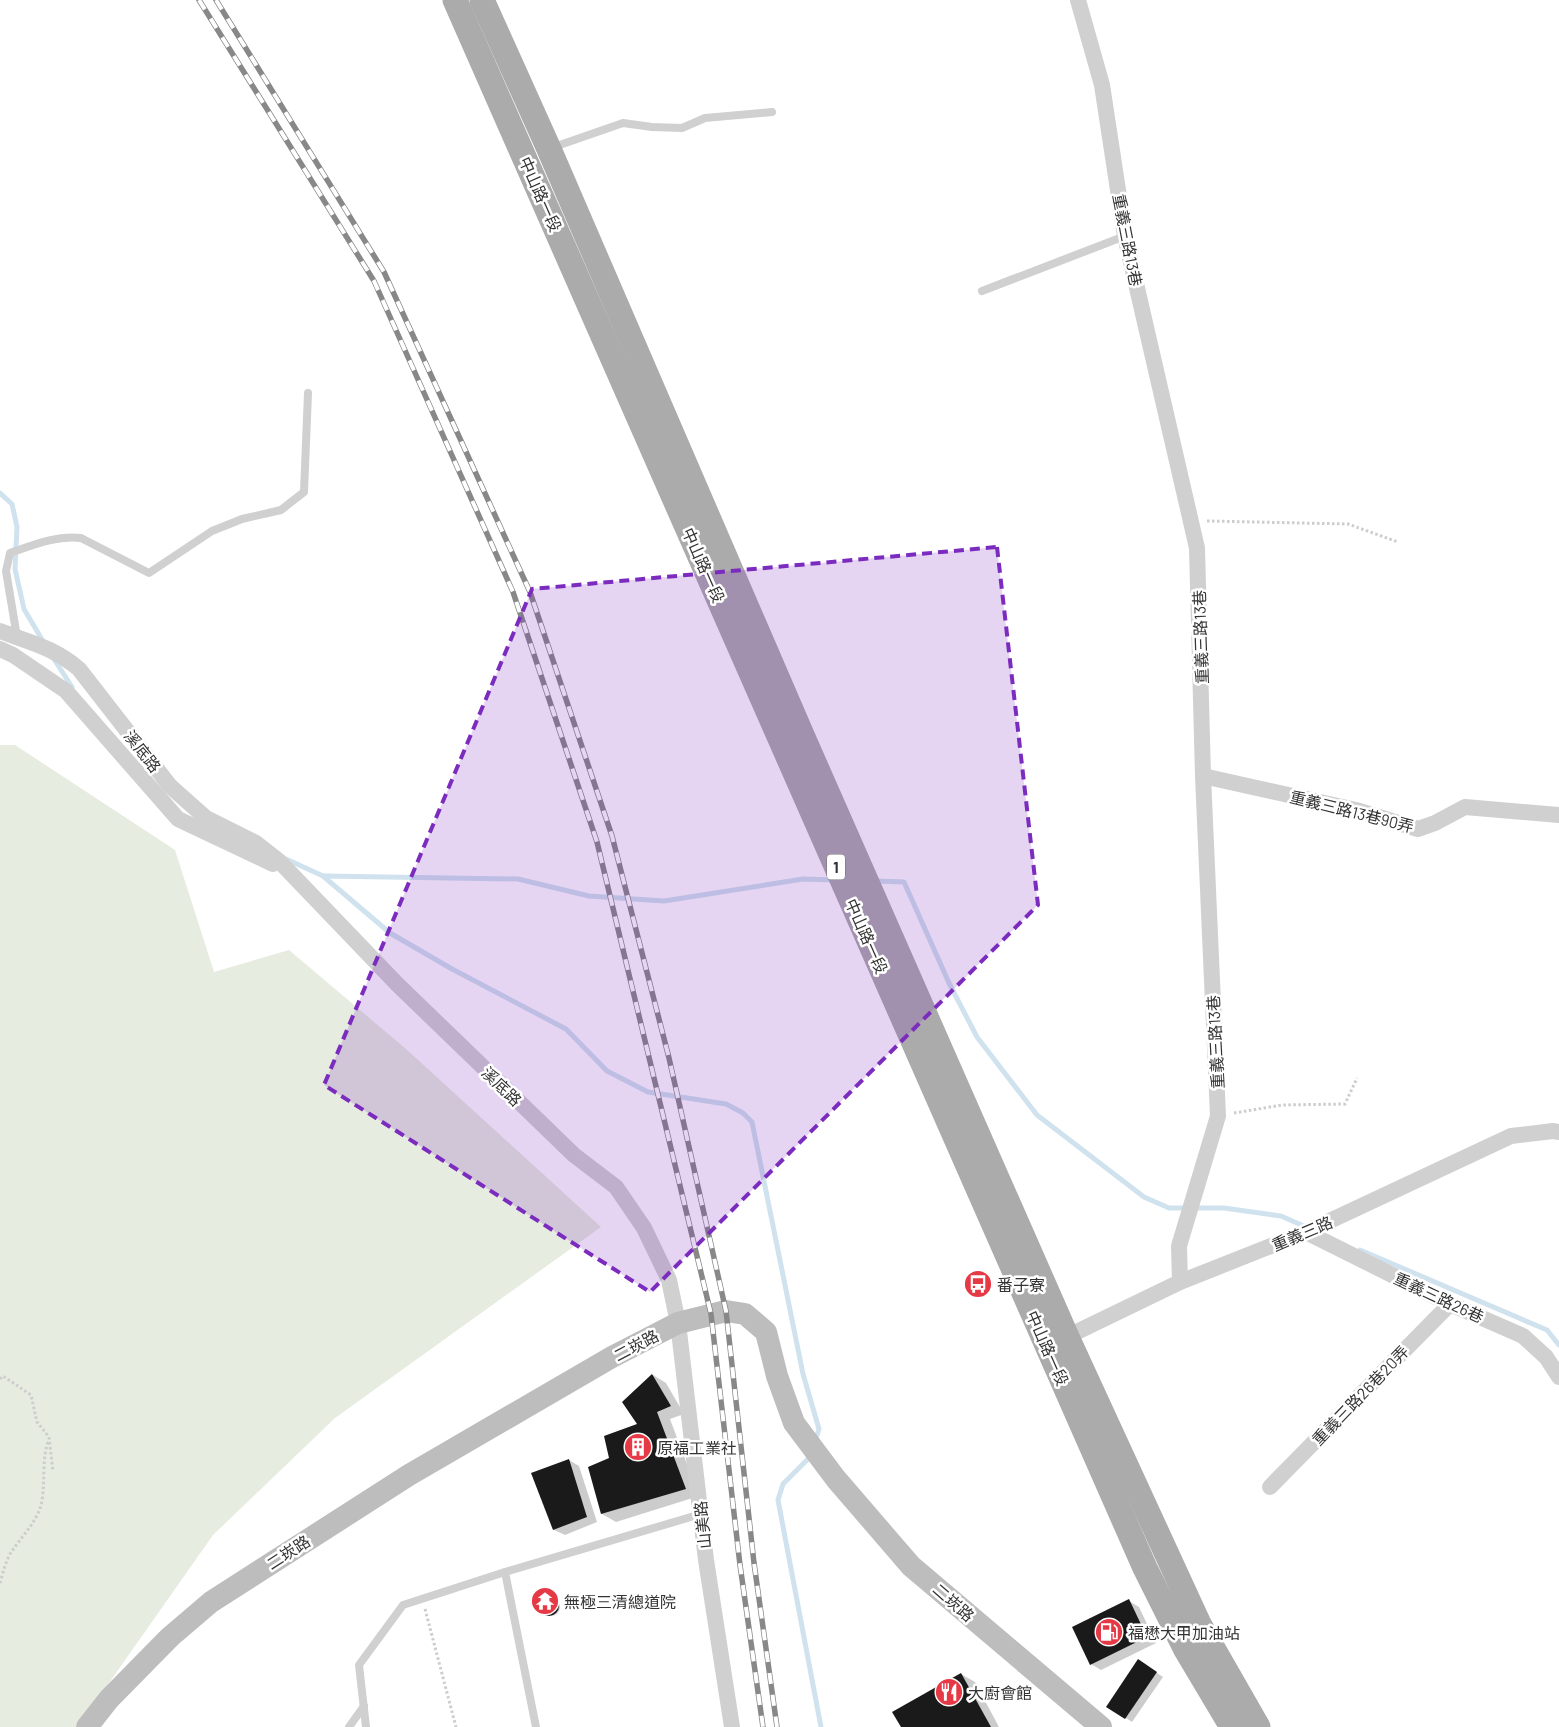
<svg xmlns="http://www.w3.org/2000/svg" width="1559" height="1727" font-family="Barlow,'Noto Sans TC',sans-serif">
<style>
.green{fill:#e6ecdf}
.shadow{fill:#0003}
.lines{fill:none;stroke-linecap:round;stroke-linejoin:round}
.stream{stroke:#cfe2ee;stroke-width:5}
.building{fill:#1a1a1a}
.path{stroke:#cdcdcd;stroke-width:3;stroke-dasharray:2.5 2.5;stroke-linecap:butt}
.lane{stroke:#d0d0d0;stroke-width:8}
.street{stroke:#d0d0d0;stroke-width:16}
.secondary{stroke:#bdbdbd;stroke-width:22}
.primary{stroke:#ababab;stroke-width:25}
.rail-casing{stroke:#888;stroke-width:5.5}
.rail{stroke:#fff;stroke-width:4;stroke-dasharray:11;stroke-linecap:butt}
.marked{fill:#7b2cbf;fill-opacity:0.2;stroke:#7b2cbf;stroke-width:4;stroke-dasharray:10 6;stroke-linejoin:round}
.labels{text-anchor:middle;dominant-baseline:central;stroke-width:5;stroke-linejoin:round;paint-order:stroke}
.shield{fill:#fff;stroke:#707070;stroke-width:1}
.shield-label{font-size:15px;font-weight:bold;fill:#333}
.street-label{font-size:16px;fill:#333;stroke:#fff}
.poi-label{font-size:16px;fill:#333;stroke:#fff;text-anchor:start}
</style>
<rect width="100%" height="100%" fill="#fff"/>
<!-- green -->
<polygon class="green" points="0,745 15,745 175,850 214,972 289,950 406,1049 601,1227 335,1418 213,1535 78,1727 0,1727"/>
<!-- shadow -->
<g class="shadow">
<polygon points="653,1375 666,1383 684,1414 670,1419 699,1496 616,1522 602,1514 589,1467 610,1459 639,1424"/>
<polygon points="569,1460 579,1466 597,1522 565,1535 554,1530 533,1474"/>
<circle cx="551" cy="1607" r="9"/>
<polygon points="1129,1601 1139,1607 1156,1643 1101,1670 1091,1664"/>
<polygon points="1145,1665 1163,1677 1132,1722 1108,1706"/>
<polygon points="961,1674 975,1682 999,1727 902,1727"/>
</g>
<g class="lines">
<!-- stream -->
<g class="stream">
<polyline points="0,493 12,504 17,527 15,569 24,609 44,643"/>
<polyline points="52,656 72,687"/>
<polyline points="286,859 323,876 390,933 452,969 566,1029 607,1071 648,1092 726,1104 743,1113 752,1122 803,1374 819,1429 815,1441"/>
<polyline points="324,876 518,879 589,896 664,901 803,879 834,880"/>
<polyline points="875,881 904,882 949,983 977,1037 1037,1115 1144,1197 1169,1208 1224,1208 1281,1216 1306,1227"/>
<polyline points="1360,1250 1547,1330 1559,1345"/>
<polyline points="811,1456 783,1484 778,1500 821,1727"/>
</g>
</g>
<!-- building -->
<g class="building">
<polygon points="652,1374 671,1406 657,1412 686,1489 601,1514 588,1467 609,1458 604,1436 637,1424 622,1402"/>
<polygon points="569,1459 587,1517 553,1530 531,1473"/>
<circle cx="549" cy="1606" r="10"/>
<polygon points="1129,1599 1147,1637 1090,1665 1072,1627"/>
<polygon points="1138,1659 1157,1672 1125,1719 1106,1707"/>
<polygon points="961,1673 991,1727 901,1727 892,1712"/>
</g>
<g class="lines">
<!-- path -->
<g class="path">
<polyline points="1207,521 1348,524 1398,542"/>
<polyline points="1234,1113 1282,1105 1345,1104 1357,1078"/>
<polyline points="0,1379 3,1376 31,1395 37,1422 49,1437 53,1472"/>
<path d="M0 1583C3 1573 6 1559 12 1551 22 1536 36 1523 41 1505 46 1486 41 1456 49 1440"/>
<polyline points="425,1609 456,1727"/>
</g>
<!-- lane -->
<g class="lane">
<polyline points="551,148 623,123 652,127 682,128 705,118 772,112"/>
<polyline points="982,291 1125,236"/>
<path d="M17 637 6 571 10 553C33 545 57 535 81 538L149 573 212 531 242 519 281 510 304 492 308 393"/>
<polyline points="349,1727 364,1706"/>
<polyline points="366,1727 359,1665 403,1605 505,1572"/>
<polyline points="536,1727 505,1572 701,1514"/>
</g>
<!-- street -->
<g class="street">
<polyline points="1078,0 1102,85 1125,236 1197,548 1203,776 1218,1116 1179,1246 1180,1282"/>
<path d="M0 631C31 643 53 647 79 669L170 786 206 818 256 843 279 861 397 984 574 1155 616 1187 644 1228 669 1280 678 1323 706 1560 732 1727"/>
<polyline points="0,649 13,655 66,691 178,819 273,864"/>
<polyline points="1203,776 1356,810 1418,829 1435,823 1465,807 1559,815"/>
<polyline points="1306,1232 1450,1304 1523,1336 1546,1357 1559,1377"/>
<polyline points="1058,1341 1180,1282 1306,1232 1511,1136 1553,1131 1559,1132"/>
<polyline points="1270,1487 1450,1304"/>
</g>
<!-- secondary -->
<polyline class="secondary" points="87,1727 109,1699 170,1637 211,1602 409,1475 612,1357 678,1323 726,1311 745,1314 766,1332 777,1376 794,1423 836,1479 911,1566 1101,1727"/>
<!-- primary -->
<g class="primary">
<polyline points="455,0 1145,1568 1185,1648 1232,1727"/>
<polyline points="482,0 549,149 802,735 1067,1337 1199,1624 1258,1727"/>
</g>
<defs>
<g id="rail">
<polyline points="199,0 374,281 513,592 597,842 711,1314 740,1565 763,1727"/>
<polyline points="216,0 384,272 530,592 612,836 669,1058 726,1311 754,1563 777,1727"/>
</g>
</defs>
<!-- rail casing -->
<use href="#rail" class="rail-casing"/>
<!-- rail -->
<use href="#rail" class="rail"/>
</g>
<!-- marked area -->
<path class="marked" d="M997 547 1038 905 650 1292 324 1085 532 589Z"/>
<!-- icons -->
<defs>
<symbol id="bus-disc" viewBox="-11 -11 22 22"><circle r="9.5" fill="#e63946" stroke="#fff"/><path d="M-5-6H5V4H4V6H2V4H-2V6H-4V4H-5ZM-3.5-4V0h7V-4ZM-3.5 1.2v1.5H-2V1.2ZM2 1.2v1.5H3.5V1.2Z" fill="#fff"/></symbol>
<symbol id="building-disc" viewBox="-11 -11 22 22"><circle r="9.5" fill="#e63946" stroke="#fff"/><path d="M-4-6H4V6H1V3H-1V6H-4ZM-2.5-4.3h1.7v1.8h-1.7ZM.8-4.3h1.7v1.8H.8ZM-2.5-1h1.7V.8h-1.7ZM.8-1h1.7V.8H.8Z" fill="#fff"/></symbol>
<symbol id="temple-disc" viewBox="-11 -11 22 22"><circle r="9.5" fill="#e63946" stroke="#fff"/><path d="M0-6L5-2H3V0L6.5 2.5H4V6H1.5V3h-3V6H-4V2.5H-6.5L-3 0V-2H-5Z" fill="#fff"/></symbol>
<symbol id="fuel-disc" viewBox="-11 -11 22 22"><circle r="9.5" fill="#e63946" stroke="#fff"/><path d="M-5.5-6h7V0h2V4h1.3V-2.5L3-4.5l.8-.8L6-3V5H2.5V1h-1V6h-7ZM-4.2-4.7v3.2H.2V-4.7Z" fill="#fff"/></symbol>
<symbol id="restaurant-disc" viewBox="-11 -11 22 22"><circle r="9.5" fill="#e63946" stroke="#fff"/><path d="M-5-6h1v4h1v-4h1v4h1v-4h1v5L-1.5 .5V6h-2V.5L-5-1ZM5-6V6H3V1.5H1.5Q1.5-4 5-6Z" fill="#fff"/></symbol>
</defs>
<g fill-rule="evenodd">
<use href="#bus-disc" x="962" y="1268" width="32" height="32"/>
<use href="#building-disc" x="622" y="1431" width="32" height="32"/>
<use href="#temple-disc" x="529" y="1585" width="32" height="32"/>
<use href="#fuel-disc" x="1093" y="1616" width="32" height="32"/>
<use href="#restaurant-disc" x="933" y="1676" width="32" height="32"/>
</g>
<g class="labels">
<!-- shield labels -->
<rect class="shield" x="827" y="854.5" width="18" height="25" rx="4"/>
<g class="shield-label">
<text x="836" y="867">1</text>
</g>
<!-- street labels -->
<g class="street-label">
<text transform="translate(541 194) rotate(66)">中山路一段</text>
<text transform="translate(1128 240) rotate(79)">重義三路13巷</text>
<text transform="translate(704 565) rotate(66)">中山路一段</text>
<text transform="translate(1200 637) rotate(-92)">重義三路13巷</text>
<text transform="translate(143 751) rotate(52)">溪底路</text>
<text transform="translate(1352 811) rotate(14)">重義三路13巷90弄</text>
<text transform="translate(867 936) rotate(66)">中山路一段</text>
<text transform="translate(1215 1042) rotate(-93)">重義三路13巷</text>
<text transform="translate(502 1086) rotate(44)">溪底路</text>
<text transform="translate(1302 1233) rotate(-23)">重義三路</text>
<text transform="translate(1439 1297) rotate(25)">重義三路26巷</text>
<text transform="translate(636 1345) rotate(-28)">二崁路</text>
<text transform="translate(1048 1348) rotate(66)">中山路一段</text>
<text transform="translate(1360 1395) rotate(-46)">重義三路26巷20弄</text>
<text transform="translate(702 1525) rotate(-96)">山美路</text>
<text transform="translate(288 1552) rotate(-33)">二崁路</text>
<text transform="translate(954 1602) rotate(41)">二崁路</text>
</g>
<!-- poi labels -->
<g class="poi-label">
<text x="997" y="1284">番子寮</text>
<text x="657" y="1447">原福工業社</text>
<text x="564" y="1601">無極三清總道院</text>
<text x="1128" y="1632">福懋大甲加油站</text>
<text x="968" y="1692">大廚會館</text>
</g>
</g>
</svg>
